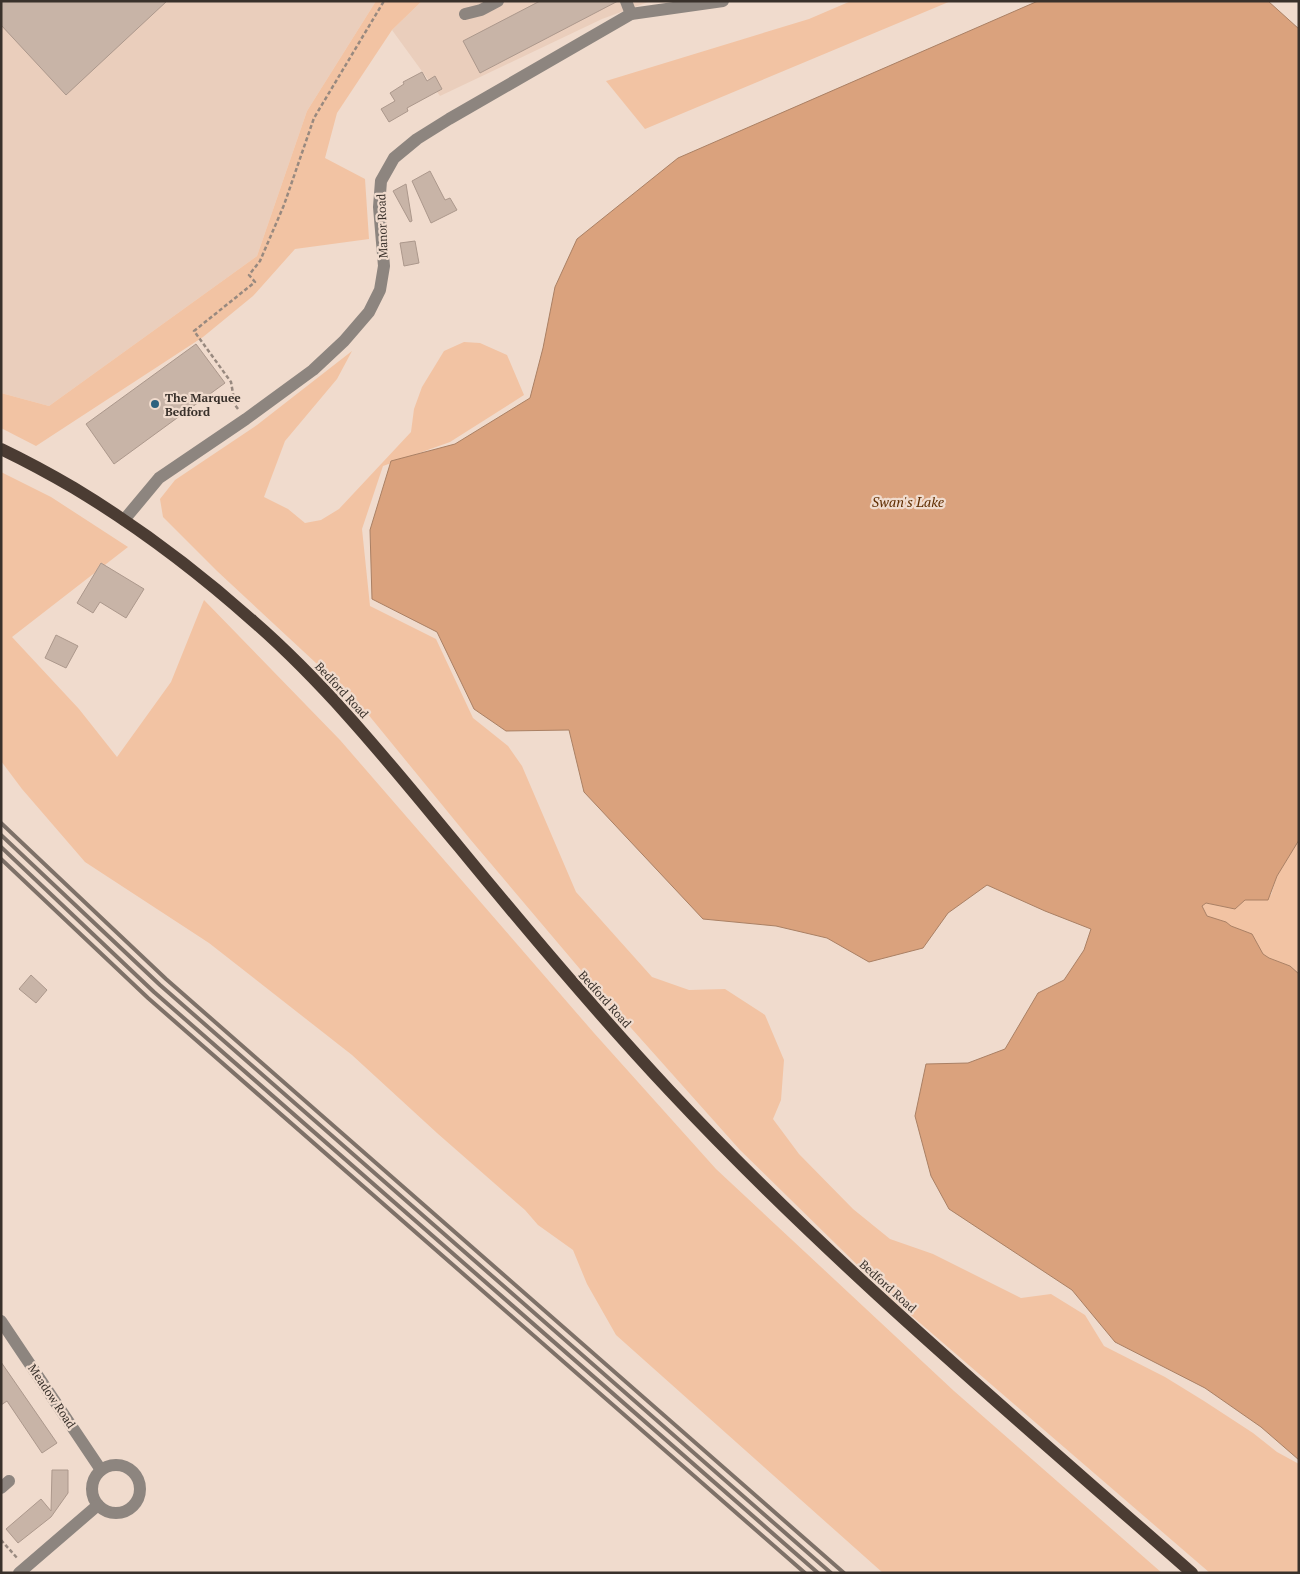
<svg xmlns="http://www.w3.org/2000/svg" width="1300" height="1574" font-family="'PT Serif',serif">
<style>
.built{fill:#eacebc}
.green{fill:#f2c3a3}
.water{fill:#daa27d;stroke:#aa8064}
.building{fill:#c8b4a7;stroke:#ac988c}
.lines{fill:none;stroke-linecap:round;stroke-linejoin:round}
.path{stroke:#98897f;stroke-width:2.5;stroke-dasharray:4 2.5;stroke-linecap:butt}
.minor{stroke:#8d857f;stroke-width:12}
.major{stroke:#4b3c33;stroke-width:12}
.rail{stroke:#7e7168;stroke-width:4}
.poi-dot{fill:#2d617e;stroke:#f0dbcd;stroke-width:2}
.labels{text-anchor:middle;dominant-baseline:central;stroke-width:4.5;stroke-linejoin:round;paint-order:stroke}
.street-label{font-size:12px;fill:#39312b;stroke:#f0dbcd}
.poi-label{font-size:12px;font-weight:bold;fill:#39312b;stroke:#f0dbcd;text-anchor:start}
.water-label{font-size:14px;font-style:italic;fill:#5f2d00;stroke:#f0dbcd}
</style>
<rect width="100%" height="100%" fill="#f0dbcd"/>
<!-- built -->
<g class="built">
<polygon points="1,1 376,1 307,111 257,256 49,406 1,393"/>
<polygon points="422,1 651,1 602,19 440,96 392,30"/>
</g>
<!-- green -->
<g class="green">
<polygon points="376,1 422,1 392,30 337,113 325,158 365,179 369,239 295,249 253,296 203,337 36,446 1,428 1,393 49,406 257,256 307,111"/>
<polygon points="851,1 951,1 645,129 606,81 809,19"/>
<polygon points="464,342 480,343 507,355 524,395 450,442 383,466 362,529 370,606 436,639 473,718 508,746 522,766 576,892 652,977 689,990 725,989 765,1015 784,1060 781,1100 773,1119 799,1154 853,1209 890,1239 933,1254 1021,1298 1051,1294 1085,1315 1104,1346 1165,1377 1204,1401 1253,1433 1277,1452 1299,1464 1299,1573 1210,1573 891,1298 740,1150 607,1001 470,839 358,702 217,571 163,517 160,499 175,480 257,425 352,351 337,379 285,441 264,497 288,509 305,523 321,520 339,509 411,432 414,409 422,387 444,351"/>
<polygon points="1,472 51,497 128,547 12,637 79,709 117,757 171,682 204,600 340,740 594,1033 716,1169 954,1391 1162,1573 883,1573 616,1335 587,1284 573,1250 538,1225 525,1210 437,1133 352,1055 209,943 85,862 22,789 1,761"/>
<polygon points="1299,840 1299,974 1290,966 1269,958 1263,954 1252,934 1231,926 1226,922 1207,916 1202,906 1206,903 1235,909 1245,900 1271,895 1277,876"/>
</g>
<!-- water -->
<polygon class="water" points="1038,1 1268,1 1299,29 1299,840 1277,876 1268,900 1245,900 1235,909 1206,903 1202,906 1207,916 1226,922 1231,926 1252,934 1263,954 1269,958 1290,966 1299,974 1299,1460 1261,1427 1205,1388 1115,1342 1072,1290 949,1209 931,1176 915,1116 926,1064 968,1063 1005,1049 1038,993 1064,980 1084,950 1091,929 1045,911 987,885 948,913 923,948 869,962 827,938 776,926 703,919 584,792 569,730 506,731 474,709 437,632 372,599 370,530 391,461 455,444 530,398 543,348 555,287 577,239 678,158"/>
<!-- building -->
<g class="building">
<polygon points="1,1 167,1 66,95 1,25"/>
<polygon points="540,1 618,1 480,73 463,41"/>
<polygon points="422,72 427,81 435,76 442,89 407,108 408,111 389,122 381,109 395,101 390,93 404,84 403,82"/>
<polygon points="430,171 445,200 450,198 457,210 431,223 412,181"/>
<polygon points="406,184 412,221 410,222 393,191"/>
<polygon points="415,241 419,263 404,266 400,243"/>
<polygon points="196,344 225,383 114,464 86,424"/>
<polygon points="101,563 144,589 126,618 100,602 93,613 77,603"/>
<polygon points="56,635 78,646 66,668 45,658"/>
<polygon points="31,975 47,990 36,1003 19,989"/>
<polygon points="1,1362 57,1443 42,1453 7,1401 1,1405"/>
<polygon points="52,1470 68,1470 68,1493 51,1517 18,1543 6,1529 41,1499 51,1511"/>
</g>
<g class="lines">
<!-- path -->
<g class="path">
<polyline points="238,409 235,405 231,382 194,331 255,282 249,275 260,261 284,205 314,118 384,1"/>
<polyline points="1,1540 18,1559"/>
</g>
<!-- minor -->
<g class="minor">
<polyline points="626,1 631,14"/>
<polyline points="465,14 481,10 498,1"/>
<polyline points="124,520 159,478 246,419 313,370 344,341 369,312 380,290 384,266 379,207 381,181 394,158 417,139 449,119 631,14 723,1"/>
<polyline points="1,1321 101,1470"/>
<circle cx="116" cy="1489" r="24"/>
<polyline points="1,1488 9,1481"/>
<polyline points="19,1573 98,1505"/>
</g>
<!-- major -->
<path class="major" d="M1 449C26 461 50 474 74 488 137 526 198 572 253 621 330 688 394 769 459 847 527 930 596 1012 670 1091 832 1264 1014 1416 1192 1573"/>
<!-- rail -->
<g class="rail">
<polyline points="1,823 166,979 844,1573"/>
<polyline points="1,835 160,985 831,1573"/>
<polyline points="1,847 154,992 818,1573"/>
<polyline points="1,859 148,998 805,1573"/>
</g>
</g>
<!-- markers -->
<circle class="poi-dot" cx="155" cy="404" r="5"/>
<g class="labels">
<!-- street labels -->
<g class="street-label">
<text transform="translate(382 226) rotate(-92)">Manor Road</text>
<text transform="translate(342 690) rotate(47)">Bedford Road</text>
<text transform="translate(605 999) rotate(48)">Bedford Road</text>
<text transform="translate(888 1286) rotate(42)">Bedford Road</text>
<text transform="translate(52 1396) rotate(56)">Meadow Road</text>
</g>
<!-- poi labels -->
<g class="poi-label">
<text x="165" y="397">The Marquee<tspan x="165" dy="14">Bedford</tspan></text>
</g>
<!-- water labels -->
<g class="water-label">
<text x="908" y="501">Swan's Lake</text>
</g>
</g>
<!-- border -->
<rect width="1300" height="1574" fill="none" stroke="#39312b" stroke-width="5"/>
</svg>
